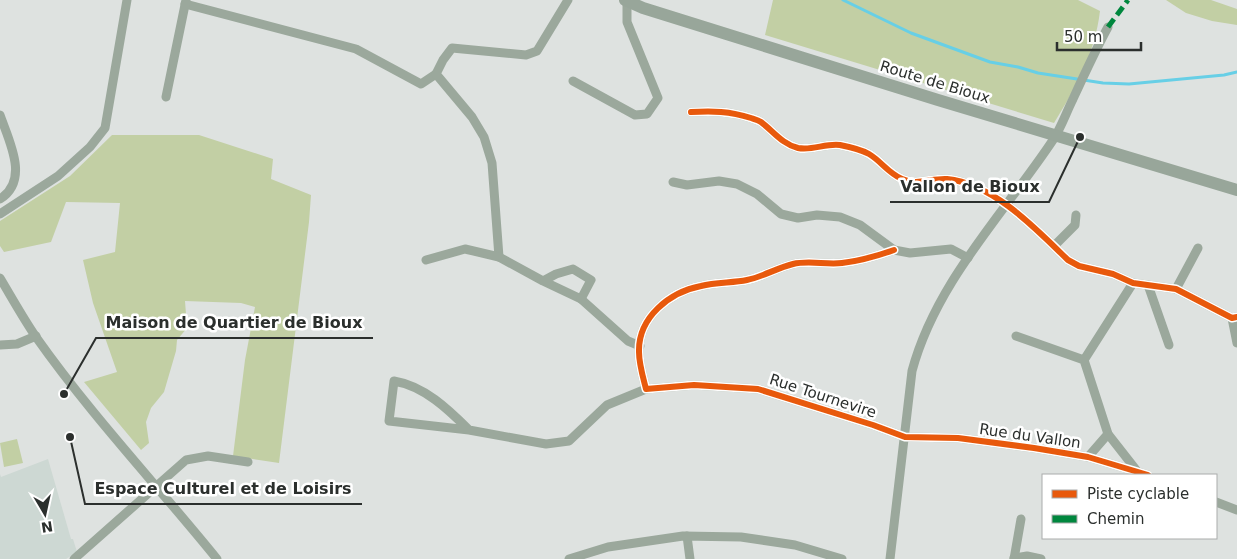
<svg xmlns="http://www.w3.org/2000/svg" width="1237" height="559" font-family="'DejaVu Sans',sans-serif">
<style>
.built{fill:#cdd8d3}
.green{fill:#c2cfa4}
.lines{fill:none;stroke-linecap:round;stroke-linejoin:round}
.stream{stroke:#67cfe6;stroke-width:3}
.minor{stroke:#9ba89c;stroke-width:9}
.secondary{stroke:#98a69a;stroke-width:12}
.quiet{stroke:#00873e;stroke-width:5;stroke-dasharray:10 5;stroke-linecap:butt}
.cycleway-casing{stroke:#fff;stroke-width:9}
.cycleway{stroke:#e8590c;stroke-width:6}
.labels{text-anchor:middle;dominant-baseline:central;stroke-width:5;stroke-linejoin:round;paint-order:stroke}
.street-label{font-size:15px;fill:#2b2f2d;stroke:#fff}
.leader{fill:none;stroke:#2b2f2d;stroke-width:2}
.callout-dot{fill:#2b2f2d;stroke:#fff;stroke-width:2}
.callout-label{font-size:16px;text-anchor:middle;font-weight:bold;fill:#2b2f2d;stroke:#fff;stroke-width:5;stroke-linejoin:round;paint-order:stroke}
</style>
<rect width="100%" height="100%" fill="#dee2e0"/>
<!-- built -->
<polygon class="built" points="48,459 71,539 73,539 77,552 66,559 0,559 0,474 1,477"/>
<!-- green -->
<g class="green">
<path d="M773 0H1078L1100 11C1095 53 1076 87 1054 123L765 35Z"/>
<polygon points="1166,0 1211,0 1237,9 1237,25 1212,21 1186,13"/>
<polygon points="112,135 199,135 273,159 271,179 311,195 309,222 279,463 233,456 245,360 255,307 241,303 185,301 187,328 177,340 176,351 164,392 151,408 146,422 149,443 141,450 84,382 117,372 93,303 83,260 115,252 120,203 66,202 51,242 4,252 0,246 0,221 70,176"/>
<polygon points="17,439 23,463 4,467 0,443"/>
</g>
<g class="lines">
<!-- stream -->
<polyline class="stream" points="843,0 911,33 990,62 1018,67 1038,73 1103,83 1129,84 1224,75 1237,72"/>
<!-- minor -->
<g class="minor">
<polyline points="185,4 356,49 421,84 436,74"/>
<polyline points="573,81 635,115 647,114 658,98 627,22 627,1"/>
<polyline points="166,97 186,0"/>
<path d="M691 112C713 111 729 111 751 118 754 119 758 120 761 122 773 131 782 144 798 148 812 151 826 143 840 145 850 147 860 149 869 154 881 161 888 173 902 179 917 186 931 178 947 179 994 184 1036 229 1068 260L1079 266 1113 274 1133 283 1176 289 1232 318 1237 317"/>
<path d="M0 115C9 141 30 180 0 199"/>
<polyline points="673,182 687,185 719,181 737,184 757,194 781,214 798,218 817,215 840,217 860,225 894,250 910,253 951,249 968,258"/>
<polyline points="0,214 58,176 90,147 105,128 127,0"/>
<polyline points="1054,246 1075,225 1076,215"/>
<path d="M894 250C877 256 860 261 842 263 826 265 809 260 793 264 777 268 762 277 747 280 732 283 716 282 701 286 670 292 638 317 639 352 639 364 643 377 646 389L694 385 758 389 873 425 905 437 958 438 1034 448 1088 457 1148 475"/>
<polyline points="499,257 492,163 484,137 472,117 436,74 443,60 452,48 526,55 537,51 568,0"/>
<polyline points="426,260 465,249 499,257 543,281 581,299 591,280 573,269 556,274 543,281"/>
<path d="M0 278C12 298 23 318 36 337 91 415 157 485 217 559"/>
<polyline points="1148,285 1169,345"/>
<polyline points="1176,289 1198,248"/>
<polyline points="581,299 628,341 640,346"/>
<polyline points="1232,318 1237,343"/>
<polyline points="1016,336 1084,360 1108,434 1137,471"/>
<polyline points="0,345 17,344 36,336"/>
<polyline points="1084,360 1133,283"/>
<path d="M469 430C448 409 424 386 394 381L389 421 469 430 546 444 569 441 607 405 646 389"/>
<polyline points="1088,457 1108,434"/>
<polyline points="1216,502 1237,510"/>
<polyline points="687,536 690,559"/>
<polyline points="1014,558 1027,556 1041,559"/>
<polyline points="74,559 186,460 208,456 248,462"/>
<polyline points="569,559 608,547 683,536 741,537 795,545 842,559"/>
<path d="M890 559 912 371C936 282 1003 215 1053 140 1061 128 1066 113 1073 99 1084 75 1095 51 1108 27"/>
<polyline points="1014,559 1021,519"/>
</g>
<!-- secondary -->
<polyline class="secondary" points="625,0 643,8 938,100 1237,190"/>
<!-- quiet -->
<polyline class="quiet" points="1108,27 1128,0"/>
<defs>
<g id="cycleway">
<path d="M691 112C713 111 729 111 751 118 754 119 758 120 761 122 773 131 782 144 798 148 812 151 826 143 840 145 850 147 860 149 869 154 881 161 888 173 902 179 917 186 931 178 947 179 994 184 1036 229 1068 260L1079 266 1113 274 1133 283 1176 289 1232 318 1237 317"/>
<path d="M894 250C877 256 860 261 842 263 826 265 809 260 793 264 777 268 762 277 747 280 732 283 716 282 701 286 670 292 638 317 639 352 639 364 643 377 646 389L694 385 758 389 873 425 905 437 958 438 1034 448 1088 457 1148 475"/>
</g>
</defs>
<!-- cycleway casing -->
<use href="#cycleway" class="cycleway-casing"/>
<!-- cycleway -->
<use href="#cycleway" class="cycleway"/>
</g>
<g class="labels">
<!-- street labels -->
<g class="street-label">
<text transform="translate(935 82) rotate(17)">Route de Bioux</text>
<text transform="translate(823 396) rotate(18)">Rue Tournevire</text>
<text transform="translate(1030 436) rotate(8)">Rue du Vallon</text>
</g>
</g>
<!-- callouts -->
<path class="leader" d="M1080 137L1049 202H890M64 394L96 338H373M70 437L85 504H362"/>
<g class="callout-dot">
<circle cx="1080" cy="137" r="5"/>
<circle cx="64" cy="394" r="5"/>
<circle cx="70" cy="437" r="5"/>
</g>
<g class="callout-label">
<text x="970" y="192">Vallon de Bioux</text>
<text x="234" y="328">Maison de Quartier de Bioux</text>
<text x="223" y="494">Espace Culturel et de Loisirs</text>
</g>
<!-- legend -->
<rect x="1042" y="474" width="175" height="65" fill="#ffffff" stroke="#aaacab"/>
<rect x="1052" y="490" width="25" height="8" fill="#e8590c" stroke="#aaacab"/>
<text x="1087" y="499" font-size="15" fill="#2b2f2d">Piste cyclable</text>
<rect x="1052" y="515" width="25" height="8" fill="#00873e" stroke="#aaacab"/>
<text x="1087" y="524" font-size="15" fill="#2b2f2d">Chemin</text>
<!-- north arrow -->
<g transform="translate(45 514) rotate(171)" stroke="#ffffff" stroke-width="4" paint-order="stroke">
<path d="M0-4L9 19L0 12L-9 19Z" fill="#2b2f2d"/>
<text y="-8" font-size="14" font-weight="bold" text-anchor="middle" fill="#2b2f2d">N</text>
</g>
<!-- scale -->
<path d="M1057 42v8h84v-8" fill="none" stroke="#2b2f2d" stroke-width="2.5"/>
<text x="1064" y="42" font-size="15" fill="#2b2f2d" stroke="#ffffff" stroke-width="4" paint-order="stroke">50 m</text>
</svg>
